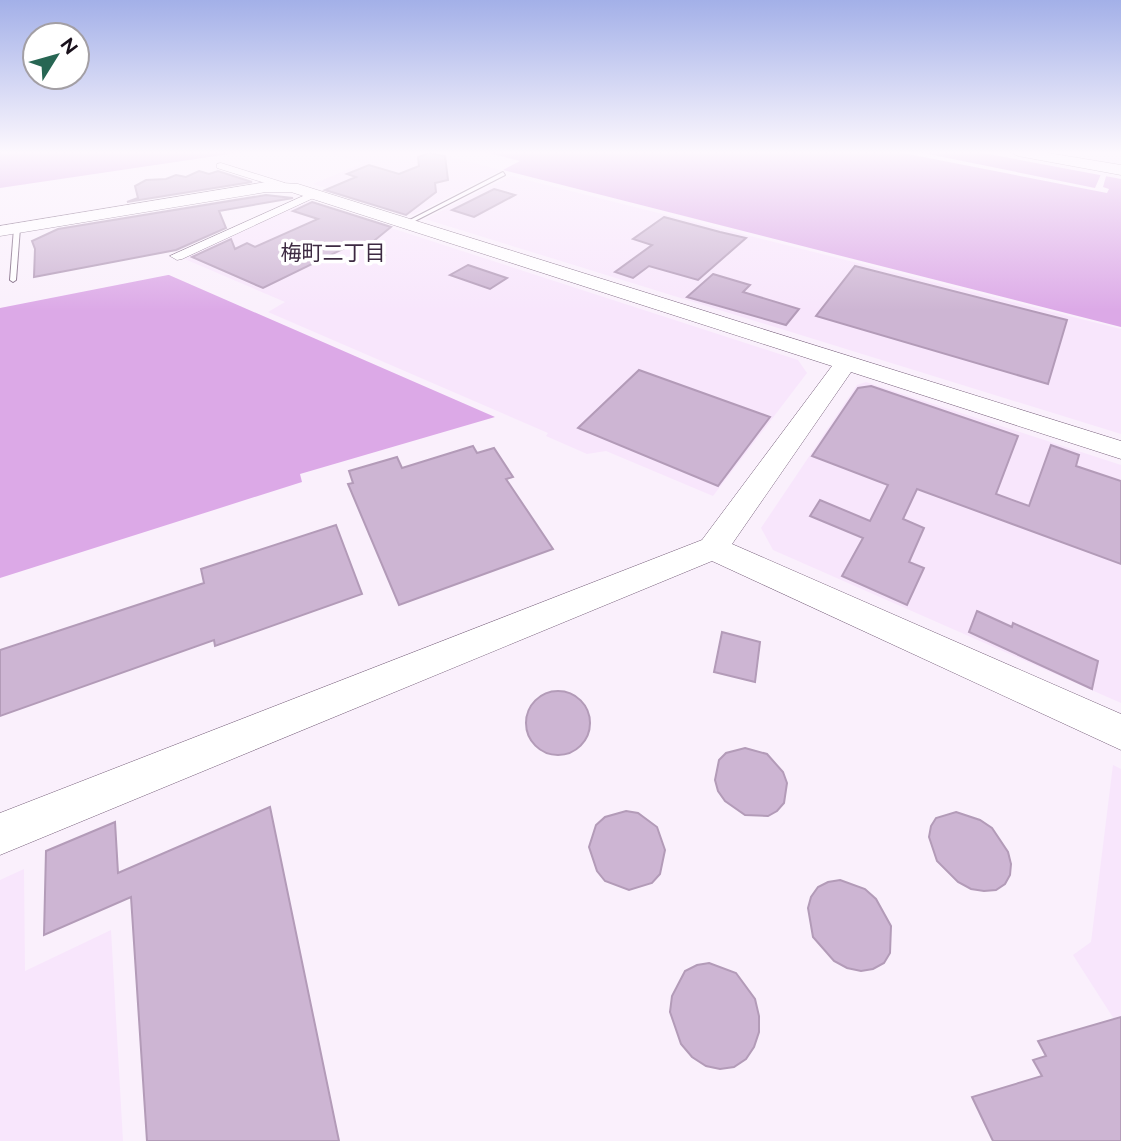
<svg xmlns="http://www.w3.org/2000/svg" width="1121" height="1141" font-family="Raleway,'Noto Sans JP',sans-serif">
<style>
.built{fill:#f8e6fc}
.water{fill:#dca9e7}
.pier{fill:#faf0fc}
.building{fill:#cdb5d3;stroke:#b39bb8;stroke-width:2}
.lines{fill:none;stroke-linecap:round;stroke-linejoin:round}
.lane-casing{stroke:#765f7a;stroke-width:2}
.street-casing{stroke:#765f7a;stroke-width:1}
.secondary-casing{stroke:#765f7a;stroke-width:1}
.lane{fill:#fff;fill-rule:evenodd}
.street{fill:#fff;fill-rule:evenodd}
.secondary{fill:#fff;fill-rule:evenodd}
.labels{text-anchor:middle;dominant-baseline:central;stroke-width:7;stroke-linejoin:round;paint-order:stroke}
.far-neighbourhood-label{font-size:21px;fill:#3d2a42;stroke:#fff}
</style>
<rect width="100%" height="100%" fill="#faf0fc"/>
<!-- built -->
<g class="built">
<polygon points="327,152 431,152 501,170 413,215 313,184 363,163"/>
<polygon points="511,176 1121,329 1121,434 425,219"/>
<polygon points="308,201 798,360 807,373 713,496 606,451 587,454 546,436 548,433 268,312 285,302 180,257"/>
<polygon points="866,382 1121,465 1121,703 773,550 761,528 857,385"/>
<polygon points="1113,765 1121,769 1121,1030 1073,955 1091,942"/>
<polygon points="24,869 25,971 111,930 123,1141 0,1141 0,880"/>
</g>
<!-- water -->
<g class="water">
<polygon points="0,152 243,152 0,188"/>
<polygon points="485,152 978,152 1121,179 1121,327 503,170 520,161"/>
<polygon points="168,275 169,275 495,417 300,474 302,482 0,578 0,308"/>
</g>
<!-- pier -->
<polygon class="pier" points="898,152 918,152 1095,188 1102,172 1107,173 1103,187 1109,189 1107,193"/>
<!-- building -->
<g class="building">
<polygon points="429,153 445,156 448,180 435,183 436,192 406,215 325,190 356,177 347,174 369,165 399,174 419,166 418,157"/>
<polygon points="199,171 209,174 218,171 252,182 127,202 138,198 135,186 146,180 166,179 176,175 186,177"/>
<polygon points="494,189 515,195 474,217 452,210"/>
<polygon points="266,195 293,198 219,211 226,228 176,250 34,277 35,249 32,241 58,229"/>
<polygon points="312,202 391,227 375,240 384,254 355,243 263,288 192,257 231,239 235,249 247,243 255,247 318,219 293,211"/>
<polygon points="664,217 720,232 746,238 698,280 649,266 633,278 615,272 652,245 633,239"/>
<polygon points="468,265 507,278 490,289 450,275"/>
<polygon points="855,266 1067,320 1048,384 816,316"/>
<polygon points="713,274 750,285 743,292 799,309 786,325 687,297"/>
<polygon points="639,370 770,417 718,486 578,428"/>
<polygon points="871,386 1018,436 996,494 1029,506 1051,445 1079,455 1076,466 1121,481 1121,564 917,489 903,519 924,528 909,562 924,568 907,605 842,576 863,538 810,516 820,500 870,521 888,485 812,456 858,388"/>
<polygon points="473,446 477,453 494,448 513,477 506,479 553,549 399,605 348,484 353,483 349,471 397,457 402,468"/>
<polygon points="336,525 362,594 215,646 214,640 0,716 0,650 204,583 201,569"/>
<polygon points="977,611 1012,627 1013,623 1098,661 1092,689 969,632"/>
<polygon points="722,632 760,642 755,682 714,672"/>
<circle cx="558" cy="723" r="32"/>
<polygon points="745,748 767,754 783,772 787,783 784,803 777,811 768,816 745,815 725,801 718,791 715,780 719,760 726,753"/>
<polygon points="270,807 339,1141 147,1141 131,897 44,935 46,851 115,822 118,873"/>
<polygon points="626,811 638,813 657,827 665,850 660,874 652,883 629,890 605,881 597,871 589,847 596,825 605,817"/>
<polygon points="956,812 980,820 992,828 1008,852 1011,864 1010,875 1005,884 996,890 984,891 971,889 958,882 937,861 929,837 931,826 936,818"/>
<polygon points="840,880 865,889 876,899 891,926 890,953 884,963 873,969 861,971 847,968 834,961 813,937 808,908 811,897 818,887 828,882"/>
<polygon points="709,963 736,973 755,999 759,1016 759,1032 754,1047 746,1059 734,1067 720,1069 706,1066 692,1057 681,1044 670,1012 672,996 685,971 697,965"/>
<polygon points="1121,1017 1121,1141 993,1141 972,1097 1042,1076 1033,1060 1046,1056 1038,1041"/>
</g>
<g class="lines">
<defs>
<g id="lane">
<polygon points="503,172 505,175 409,224 404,223"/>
<polygon points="17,226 20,228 16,280 13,282 10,280 14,228"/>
</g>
<g id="street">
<polygon points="221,163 285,183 287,185 281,188 217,168 217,164"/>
<polygon points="312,192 322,194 182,259 177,260 170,256"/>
</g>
<g id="secondary">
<polygon points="1011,152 1042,152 1121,165 1121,175 1018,156"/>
<polygon points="266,182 298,184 1121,441 1121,459 851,372 732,544 1121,714 1121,750 712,561 0,855 0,813 702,540 832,366 291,192 266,192 0,236 0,226"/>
</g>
</defs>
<!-- lane casing -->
<use href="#lane" class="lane-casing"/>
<!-- street casing -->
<use href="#street" class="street-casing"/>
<!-- secondary casing -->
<use href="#secondary" class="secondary-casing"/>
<!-- lane -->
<use href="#lane" class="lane"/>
<!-- street -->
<use href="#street" class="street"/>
<!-- secondary -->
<use href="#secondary" class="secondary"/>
</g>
<!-- sky -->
<linearGradient id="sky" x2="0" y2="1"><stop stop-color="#a3b0e8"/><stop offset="0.49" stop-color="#fdf8fe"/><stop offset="1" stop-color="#fdf8fe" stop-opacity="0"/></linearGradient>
<rect width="1121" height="311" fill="url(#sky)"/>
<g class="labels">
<!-- far-neighbourhood labels -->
<g class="far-neighbourhood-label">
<text x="333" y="252">梅町二丁目</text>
</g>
</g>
<!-- north arrow -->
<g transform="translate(56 56) rotate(53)"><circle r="33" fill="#ffffff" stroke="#a39fa4" stroke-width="2"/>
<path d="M0-5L12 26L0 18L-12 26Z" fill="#276653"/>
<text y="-10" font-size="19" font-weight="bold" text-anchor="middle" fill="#19101b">N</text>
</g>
</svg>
